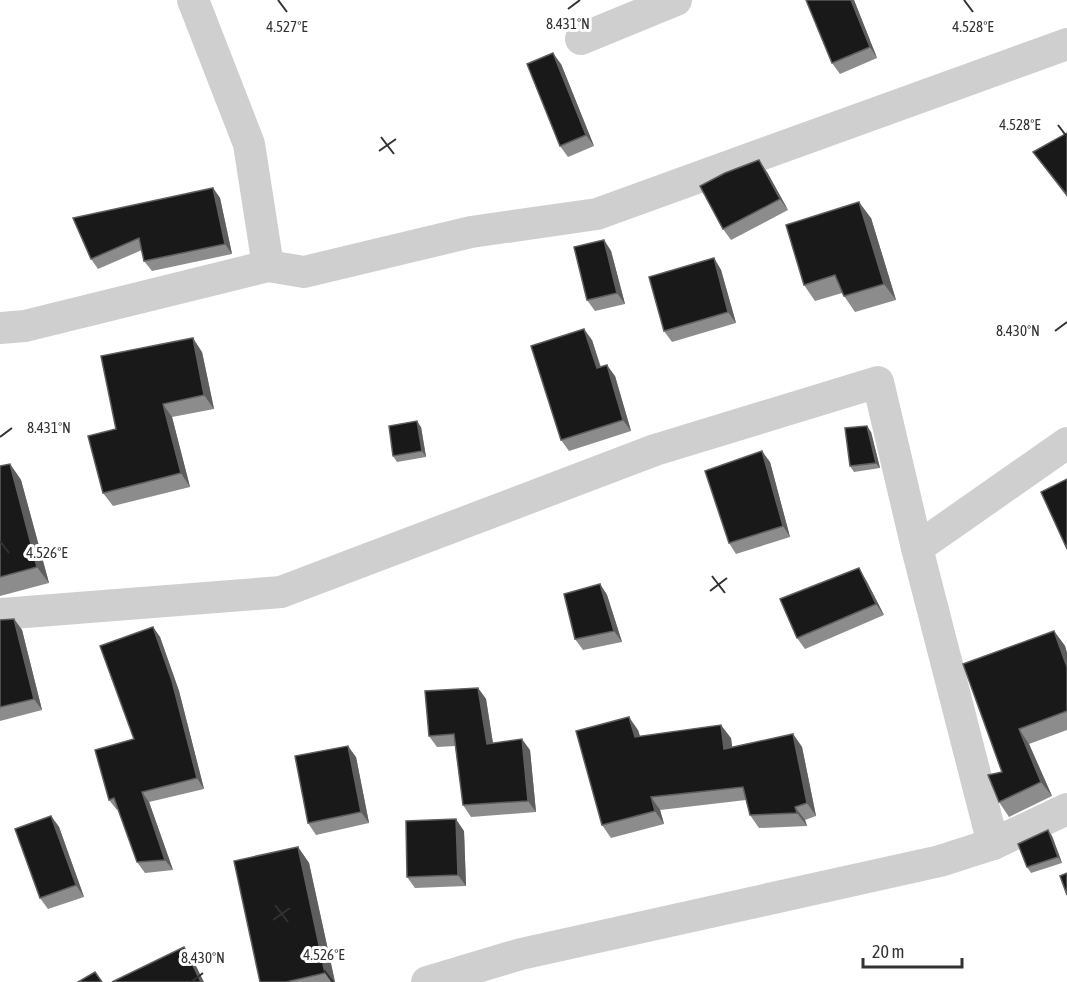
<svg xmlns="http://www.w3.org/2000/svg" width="1067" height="982" font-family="'Asap Condensed',sans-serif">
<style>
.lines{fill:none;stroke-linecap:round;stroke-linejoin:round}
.minor{stroke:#cfcfcf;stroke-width:32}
.wall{fill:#8c8c8c}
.shaded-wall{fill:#5e5e5e}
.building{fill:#191919;stroke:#5e5e5e;stroke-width:1.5}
.ticks{fill:none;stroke:#323232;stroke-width:2}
.ticks-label{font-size:15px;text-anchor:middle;fill:#323232;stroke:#fff;stroke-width:6;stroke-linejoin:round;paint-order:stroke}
</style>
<rect width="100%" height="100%" fill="#fff"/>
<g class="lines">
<!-- minor -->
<g class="minor">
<polyline points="193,0 249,144 268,266"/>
<polyline points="581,39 676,0"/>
<polyline points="0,328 25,326 268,266 304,272 471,232 597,214 1067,44"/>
<polyline points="917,548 993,844"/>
<polyline points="0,614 281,592 655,450 878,382 917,548 1067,443"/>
<polyline points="427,982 521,954 940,861 993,844 1067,809"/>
</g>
</g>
<!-- wall -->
<g class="wall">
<polygon points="854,0 877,58 840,74 832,63"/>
<polygon points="561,64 594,146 568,157 560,146"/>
<polygon points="1067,133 1067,197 1033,152"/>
<polygon points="767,172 788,210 731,240 723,229"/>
<polygon points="213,188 220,198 232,254 152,271 144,261 142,250 98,269 91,259"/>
<polygon points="871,218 896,300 855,312 842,293 815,301 804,285"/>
<polygon points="604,240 611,251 625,304 595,311 587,300"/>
<polygon points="714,258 721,270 736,323 672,342 664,331"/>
<polygon points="592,340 601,367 615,376 631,431 569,451 561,440"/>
<polygon points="202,352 214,409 172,417 190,487 113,506 103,493 116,429"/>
<polygon points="421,427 426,457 397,462 393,456"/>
<polygon points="871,432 880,468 854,472 850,466"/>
<polygon points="770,462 790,537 736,554 729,543"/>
<polygon points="10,464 21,480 49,583 0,596 0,466"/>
<polygon points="866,580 884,615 805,649 797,638"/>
<polygon points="600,584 607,595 622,642 583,650 575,639"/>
<polygon points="14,619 22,630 42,710 0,721 0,620"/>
<polygon points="153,627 160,637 179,691 204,789 149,802 173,870 145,873 137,862 118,809 117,810 109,800 134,739"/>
<polygon points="1054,631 1065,646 1067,653 1067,730 1029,744 1052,796 1009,817 999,802 1002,772"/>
<polygon points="478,688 486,699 493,744 530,750 536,812 471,817 463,805 455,746 437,747 429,736"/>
<polygon points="638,730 640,736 731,738 732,747 793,734 802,747 816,816 805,820 807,826 759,828 750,815 746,800 660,810 664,824 611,838 602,825"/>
<polygon points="356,757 369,823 316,835 308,823"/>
<polygon points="51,816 59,827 84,897 48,909 40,898"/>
<polygon points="1048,830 1052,836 1062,863 1031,873 1027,867"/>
<polygon points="464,831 466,886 415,888 407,877"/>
<polygon points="298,847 309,863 335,982 260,982"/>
</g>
<!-- shaded-wall -->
<g class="shaded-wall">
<polygon points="851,0 854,0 877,58 870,47"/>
<polygon points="553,53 561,64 594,146 586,135"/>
<polygon points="759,160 767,172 788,210 780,199"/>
<polygon points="213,188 220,198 232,254 225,244"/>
<polygon points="859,202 871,218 896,300 884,284"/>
<polygon points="604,240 611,251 625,304 617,293"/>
<polygon points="714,258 721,270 736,323 728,312"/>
<polygon points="584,329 592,340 604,379 597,368"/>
<polygon points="193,338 202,352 214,409 204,395"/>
<polygon points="607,365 615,376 631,431 623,420"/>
<polygon points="163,404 172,417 190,487 181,473"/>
<polygon points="417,421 421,427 426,457 422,451"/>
<polygon points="867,426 871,432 880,468 876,463"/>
<polygon points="762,451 770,462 790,537 783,526"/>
<polygon points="10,464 21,480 49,583 37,567"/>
<polygon points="859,568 866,580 884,615 876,604"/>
<polygon points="600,584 607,595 622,642 614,631"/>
<polygon points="14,619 22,630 42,710 34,699"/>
<polygon points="153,627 160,637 179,691 204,789 197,778"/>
<polygon points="1054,631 1065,646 1067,653 1067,667"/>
<polygon points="478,688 486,699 495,756 487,744"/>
<polygon points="629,717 638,730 644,750 635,737"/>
<polygon points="721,725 731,738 734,762 724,749"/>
<polygon points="1019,729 1029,744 1052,796 1041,782"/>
<polygon points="793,734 802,747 816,816 807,803"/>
<polygon points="522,739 530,750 536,812 528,801"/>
<polygon points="348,746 356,757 369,823 361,812"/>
<polygon points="142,792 149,802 173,870 165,860"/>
<polygon points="651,797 660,810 664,824 655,811"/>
<polygon points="795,807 805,820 807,826 797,813"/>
<polygon points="51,816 59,827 84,897 76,885"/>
<polygon points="456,819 464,831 466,886 458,875"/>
<polygon points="1048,830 1052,836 1062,863 1058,857"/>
<polygon points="298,847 309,863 335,982 331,982 325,973"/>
<polygon points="184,947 192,958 204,982 201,982"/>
</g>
<!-- building -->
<g class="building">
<polygon points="806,0 851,0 870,47 832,63"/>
<polygon points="553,53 586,135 560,146 527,64"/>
<polygon points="1067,133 1067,195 1033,152"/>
<polygon points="759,160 780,199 723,229 700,186 725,173"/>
<polygon points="213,188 225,244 144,261 139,238 91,259 73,218"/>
<polygon points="859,202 884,284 844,296 835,275 804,285 786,225"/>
<polygon points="604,240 617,293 587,300 574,247"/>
<polygon points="714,258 728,312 664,331 649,277"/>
<polygon points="584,329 597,368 607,365 623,420 561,440 531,346"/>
<polygon points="193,338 204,395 163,404 181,473 103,493 88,436 116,429 101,356"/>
<polygon points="417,421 422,451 393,456 389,426"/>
<polygon points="867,426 876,463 850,466 845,428"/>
<polygon points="762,451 783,526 729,543 705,471"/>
<polygon points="10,464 37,567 0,577 0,466"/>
<polygon points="1067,479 1067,549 1041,492"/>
<polygon points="859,568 876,604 797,638 780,599"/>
<polygon points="600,584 614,631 575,639 564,594"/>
<polygon points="14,619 34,699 0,707 0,620"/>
<polygon points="153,627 172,681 197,778 142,792 165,860 137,862 114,798 109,800 95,750 134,739 100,646"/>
<polygon points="1054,631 1067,667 1067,711 1019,729 1041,782 999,802 988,775 1002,772 963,664"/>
<polygon points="478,688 487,744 522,739 528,801 463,805 454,734 429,736 425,691"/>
<polygon points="629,717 635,737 721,725 724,749 793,734 807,803 795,807 797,813 750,815 743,787 651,797 655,811 602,825 576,731"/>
<polygon points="348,746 361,812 308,823 295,756"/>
<polygon points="51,816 76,885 40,898 15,829"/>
<polygon points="456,819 458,875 407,877 406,821"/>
<polygon points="1048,830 1058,857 1027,867 1018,844"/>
<polygon points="298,847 325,973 286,982 260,982 234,861"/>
<polygon points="1067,873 1067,895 1060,876"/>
<polygon points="184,947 201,982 112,982"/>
<polygon points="95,972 102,982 78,982"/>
</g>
<!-- ticks -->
<path class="ticks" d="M278 0 287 12M964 0 973 12M568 9 580 0M1058 125 1067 137M381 137 394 154M379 151 396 139M1055 331 1067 322M0 437 12 428M0 541 9 553M712 576 725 593M710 591 727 578M275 905 288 922M273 920 290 908M324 970 333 982M191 982 203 973"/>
<g class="ticks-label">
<text x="568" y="29">8.431°N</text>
<text x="287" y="32">4.527°E</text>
<text x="973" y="32">4.528°E</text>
<text x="1020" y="130">4.528°E</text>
<text x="1018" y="336">8.430°N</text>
<text x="49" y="433">8.431°N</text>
<text x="47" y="558">4.526°E</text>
<text x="324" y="960">4.526°E</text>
<text x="203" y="963">8.430°N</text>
</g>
<!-- scale -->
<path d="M863 958v9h99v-9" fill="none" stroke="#323232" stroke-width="3"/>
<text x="872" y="958" font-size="18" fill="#323232" stroke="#ffffff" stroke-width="4.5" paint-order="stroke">20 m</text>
</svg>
